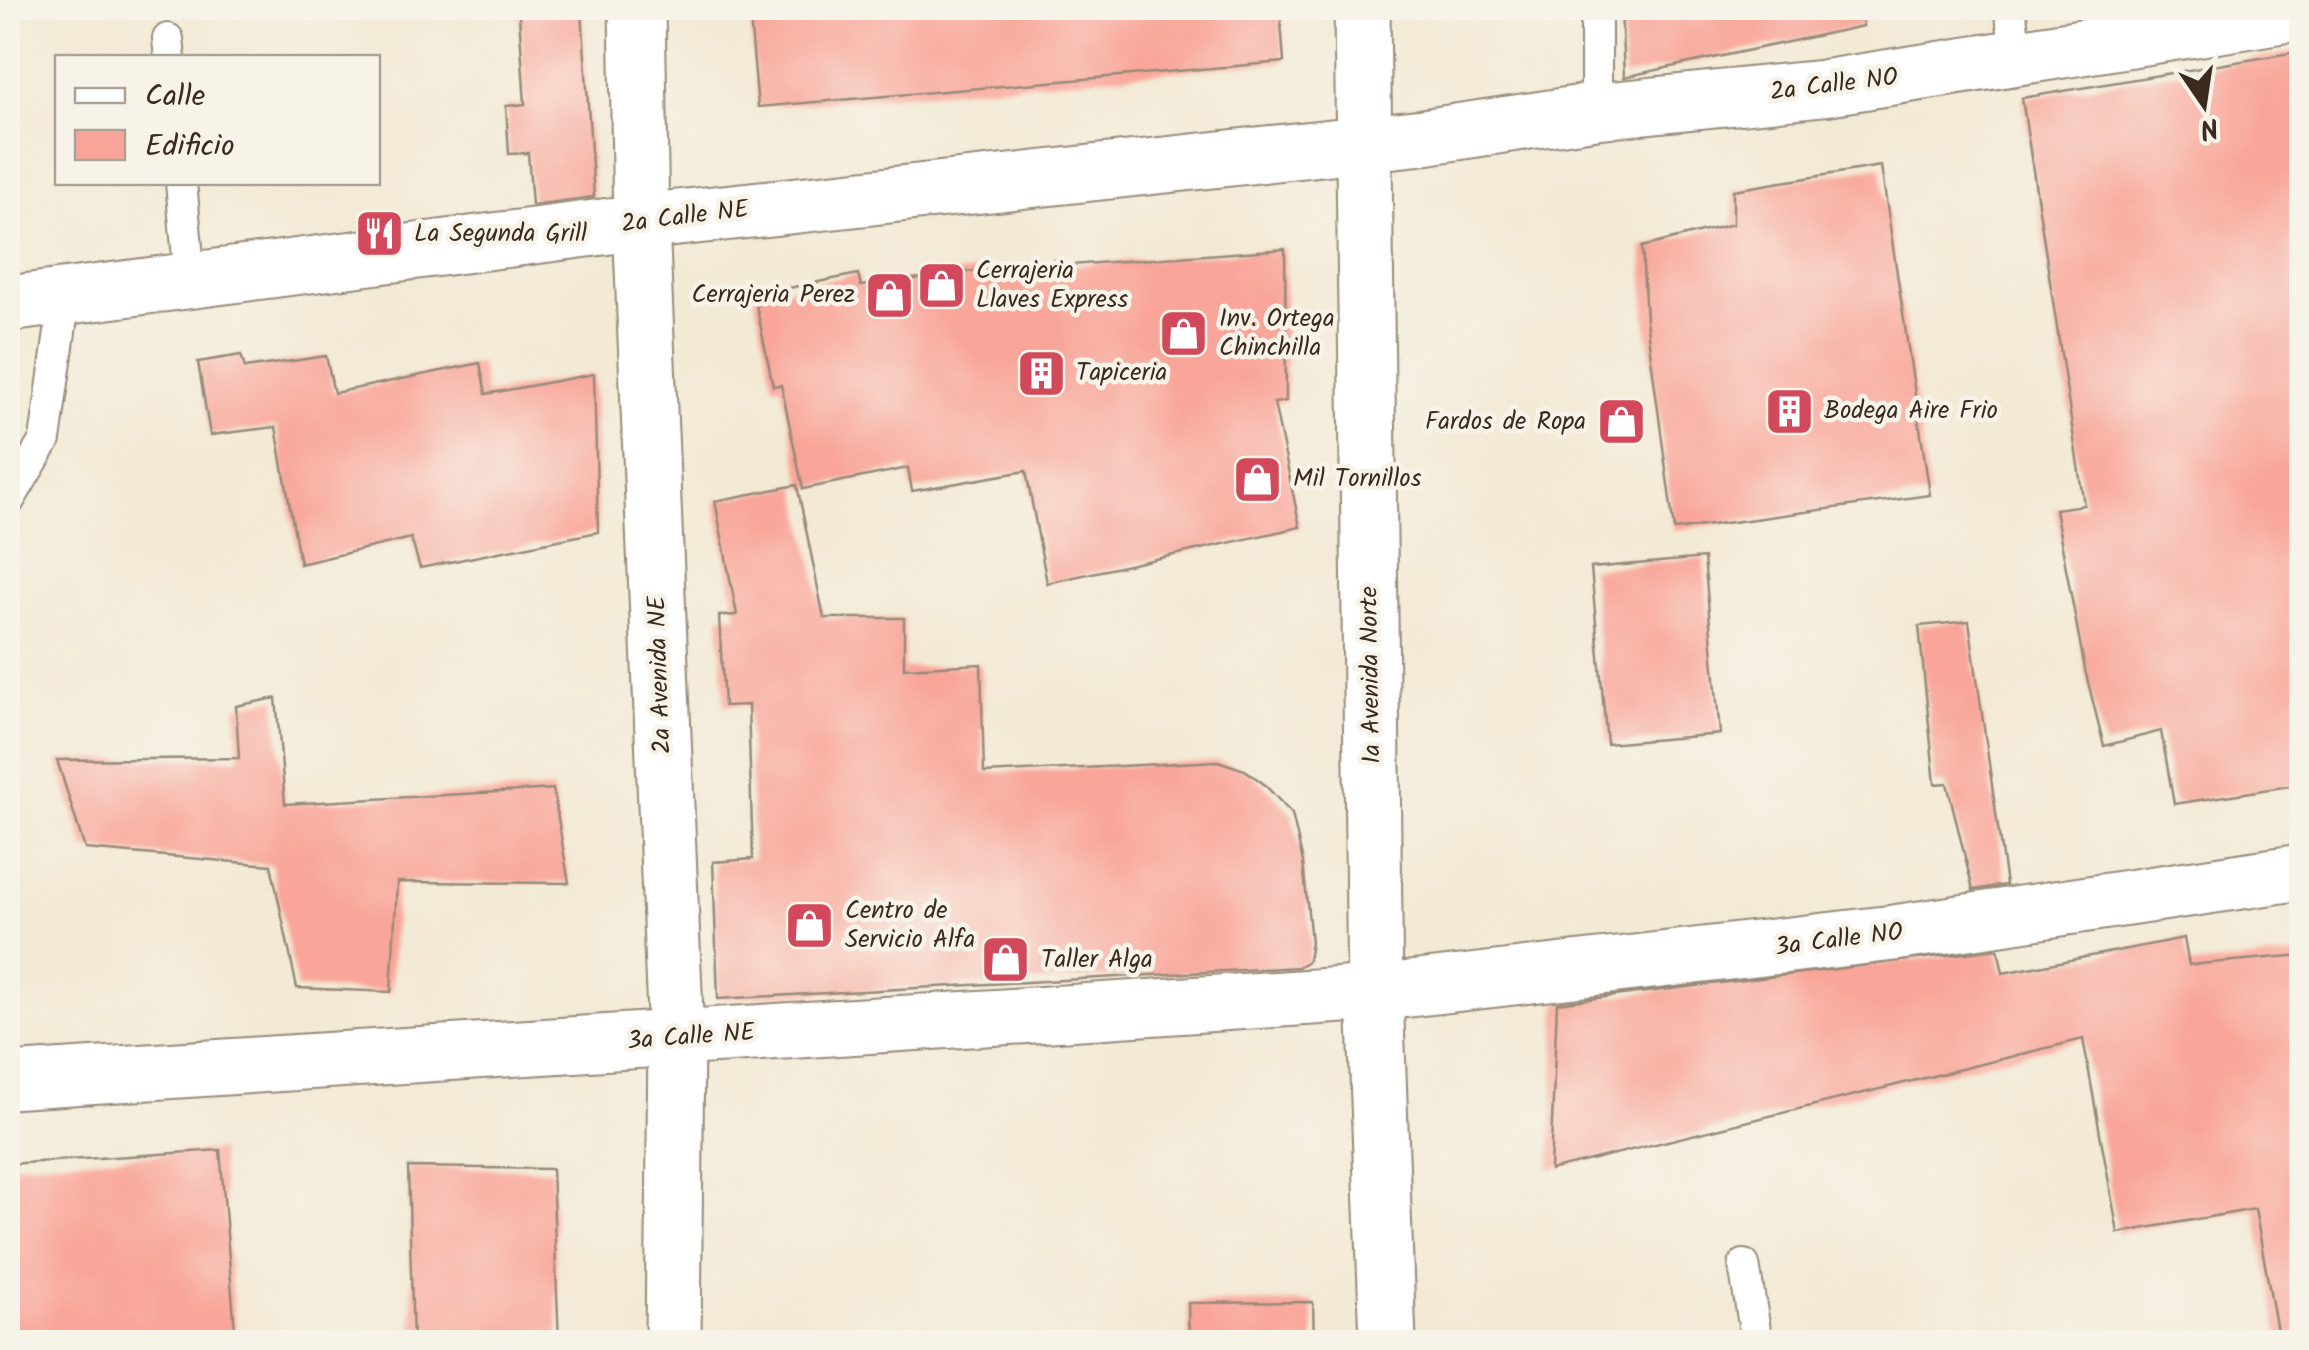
<svg xmlns="http://www.w3.org/2000/svg" width="2309" height="1350" font-family="Kalam,sans-serif">
<style>
.building{fill:#f9a599}
.lines{fill:none;stroke-linecap:round;stroke-linejoin:round}
.service-casing{stroke:#978a7a;stroke-width:34}
.minor-casing{stroke:#978a7a;stroke-width:59}
.tertiary-casing{stroke:#978a7a;stroke-width:59}
.service{stroke:#fff;stroke-width:30}
.minor{stroke:#fff;stroke-width:55}
.tertiary{stroke:#fff;stroke-width:55}
.labels{text-anchor:middle;dominant-baseline:central;stroke-width:9;stroke-linejoin:round;paint-order:stroke}
.street-label{font-size:25px;fill:#3b2a1e;stroke:#f7f3e8}
.poi-label{font-size:25px;fill:#3b2a1e;stroke:#f7f3e8;text-anchor:start}
</style>
<rect width="100%" height="100%" fill="#f7f3e8"/>
<filter id="ink" filterUnits="userSpaceOnUse"><feTurbulence type="fractalNoise" baseFrequency=".01" numOctaves="2"/><feDisplacementMap in="SourceGraphic" scale="20" xChannelSelector="R" yChannelSelector="G"/><feConvolveMatrix kernelMatrix="1 2 1 2 8 2 1 2 1" color-interpolation-filters="sRGB"/></filter>
<filter id="wash" filterUnits="userSpaceOnUse"><feTurbulence type="fractalNoise" baseFrequency=".0048" numOctaves="4" result="noise"/><feDisplacementMap in="SourceGraphic" scale="40" xChannelSelector="R" yChannelSelector="G"/><feGaussianBlur stdDeviation="2.25" result="paint"/><feColorMatrix in="noise" values="0 0 0 0 0 0 0 0 0 0 0 0 0 0 0 0 0 1.4 0 .05"/><feComposite in="paint" operator="in"/></filter>
<g filter="url(#wash)">
<rect width="100%" height="100%" fill="#f3ead5"/>
<g id="blocks">
<!-- building -->
<g class="building">
<polygon points="749,8 1280,8 1284,62 758,107"/>
<polygon points="1621,8 1861,8 1863,26 1624,77"/>
<polygon points="582,11 594,197 532,205 528,153 509,154 506,106 525,104 519,15"/>
<polygon points="2302,51 2302,784 2174,804 2161,731 2104,746 2085,670 2055,509 2084,505 2022,98"/>
<polygon points="1881,166 1930,495 1674,530 1646,320 1642,247 1733,224 1733,190"/>
<polygon points="1285,249 1286,401 1274,403 1300,527 1047,583 1026,471 912,491 908,468 803,489 781,385 773,386 754,295 858,274 861,286 1056,260 1057,266"/>
<polygon points="241,355 245,368 326,356 334,393 480,363 486,394 594,374 598,532 420,568 411,538 300,564 276,427 210,435 198,362"/>
<polygon points="797,485 824,618 904,618 904,668 981,664 984,773 1218,761 1245,770 1264,784 1292,814 1303,862 1311,942 1308,961 1298,967 718,999 713,862 753,859 748,705 724,706 719,616 737,615 715,501"/>
<polygon points="1704,558 1720,734 1607,744 1591,568"/>
<polygon points="1969,621 2006,885 1973,890 1947,783 1935,784 1919,626"/>
<polygon points="276,698 285,804 553,789 569,883 397,882 391,992 297,988 271,865 85,849 57,760 239,758 236,706"/>
<polygon points="2184,938 2189,965 2302,955 2302,1342 2279,1342 2255,1209 2118,1233 2083,1039 1550,1170 1557,1003 1998,949 2003,973"/>
<polygon points="220,1150 236,1342 8,1342 8,1164"/>
<polygon points="408,1167 552,1169 559,1342 413,1342"/>
<polygon points="1313,1302 1314,1342 1189,1342 1188,1303"/>
</g>
</g>
</g>
<g filter="url(#ink)">
<use href="#blocks" fill-opacity="0" stroke="#978a7a" stroke-width="2.5"/>
<g class="lines">
<defs>
<g id="service">
<polyline points="2010,8 2017,60"/>
<polyline points="168,39 170,58"/>
<polyline points="1596,111 1596,8"/>
<polyline points="181,182 190,280"/>
<polyline points="8,502 45,440 65,296"/>
<polyline points="1744,1265 1757,1342"/>
</g>
<g id="minor">
<polyline points="637,8 641,222 676,1038 673,1342"/>
<polyline points="8,304 641,222 1423,137 1596,111 1823,88 2302,12"/>
<polyline points="8,1081 1375,993 1894,933 2302,872"/>
</g>
<polyline id="tertiary" points="1362,8 1375,993 1388,1342"/>
</defs>
<!-- service casing -->
<use href="#service" class="service-casing"/>
<!-- minor casing -->
<use href="#minor" class="minor-casing"/>
<!-- tertiary casing -->
<use href="#tertiary" class="tertiary-casing"/>
<!-- service -->
<use href="#service" class="service"/>
<!-- minor -->
<use href="#minor" class="minor"/>
<!-- tertiary -->
<use href="#tertiary" class="tertiary"/>
</g>
</g>
<!-- icons -->
<defs>
<symbol id="restaurant-square" viewBox="-11 -11 22 22"><rect x="-9" y="-9" width="18" height="18" rx="4" fill="#d1495b" stroke="#f7f3e8"/><path d="M-5-6h1v4h1v-4h1v4h1v-4h1v5L-1.5 .5V6h-2V.5L-5-1ZM5-6V6H3V1.5H1.5Q1.5-4 5-6Z" fill="#fff"/></symbol>
<symbol id="shop-square" viewBox="-11 -11 22 22"><rect x="-9" y="-9" width="18" height="18" rx="4" fill="#d1495b" stroke="#f7f3e8"/><path d="M-5-2.5h2.3a2.7 3.5 0 0 1 5.4 0H5L5.5 6h-11ZM-1.5-2.5h3a1.5 2.3 0 0 0-3 0Z" fill="#fff"/></symbol>
<symbol id="building-square" viewBox="-11 -11 22 22"><rect x="-9" y="-9" width="18" height="18" rx="4" fill="#d1495b" stroke="#f7f3e8"/><path d="M-4-6H4V6H1V3H-1V6H-4ZM-2.5-4.3h1.7v1.8h-1.7ZM.8-4.3h1.7v1.8H.8ZM-2.5-1h1.7V.8h-1.7ZM.8-1h1.7V.8H.8Z" fill="#fff"/></symbol>
</defs>
<g fill-rule="evenodd">
<use href="#restaurant-square" x="352" y="206" width="55" height="55"/>
<use href="#shop-square" x="914" y="258" width="55" height="55"/>
<use href="#shop-square" x="862" y="268" width="55" height="55"/>
<use href="#shop-square" x="1156" y="306" width="55" height="55"/>
<use href="#building-square" x="1014" y="346" width="55" height="55"/>
<use href="#building-square" x="1762" y="384" width="55" height="55"/>
<use href="#shop-square" x="1594" y="394" width="55" height="55"/>
<use href="#shop-square" x="1230" y="452" width="55" height="55"/>
<use href="#shop-square" x="782" y="898" width="55" height="55"/>
<use href="#shop-square" x="978" y="932" width="55" height="55"/>
</g>
<g class="labels">
<!-- street labels -->
<g class="street-label">
<text transform="translate(1834 85) rotate(-7)">2a Calle NO</text>
<text transform="translate(685 217) rotate(-7)">2a Calle NE</text>
<text transform="translate(660 675) rotate(-92)">2a Avenida NE</text>
<text transform="translate(1371 675) rotate(-91)">1a Avenida Norte</text>
<text transform="translate(1839 940) rotate(-7)">3a Calle NO</text>
<text transform="translate(691 1037) rotate(-4)">3a Calle NE</text>
</g>
<!-- poi labels -->
<g class="poi-label">
<text x="414" y="234">La Segunda Grill</text>
<text x="976" y="271">Cerrajeria<tspan x="976" dy="29">Llaves Express</tspan></text>
<text x="855" y="295" text-anchor="end">Cerrajeria Perez</text>
<text x="1219" y="319">Inv. Ortega<tspan x="1219" dy="29">Chinchilla</tspan></text>
<text x="1076" y="373">Tapiceria</text>
<text x="1824" y="411">Bodega Aire Frio</text>
<text x="1586" y="422" text-anchor="end">Fardos de Ropa</text>
<text x="1293" y="479">Mil Tornillos</text>
<text x="845" y="911">Centro de<tspan x="845" dy="29">Servicio Alfa</tspan></text>
<text x="1041" y="960">Taller Alga</text>
</g>
</g>
<!-- margin -->
<rect width="2309" height="1350" fill="none" stroke="#f7f3e8" stroke-width="40"/>
<!-- legend -->
<rect x="55" y="55" width="325" height="130" fill="#f7f3e8" stroke="#aca397" stroke-width="2.5"/>
<rect x="75" y="88" width="50" height="15" fill="#ffffff" stroke="#aca397" stroke-width="2.5"/>
<text x="145" y="105" font-size="30" fill="#3b2a1e">Calle</text>
<rect x="75" y="130" width="50" height="30" fill="#f9a599" stroke="#aca397" stroke-width="2.5"/>
<text x="145" y="155" font-size="30" fill="#3b2a1e">Edificio</text>
<!-- north arrow -->
<g transform="translate(2204 105) rotate(167)" stroke="#f7f3e8" stroke-width="8" paint-order="stroke">
<path d="M0-8L18 38L0 25L-18 38Z" fill="#3b2a1e"/>
<text y="-15" font-size="28" font-weight="bold" text-anchor="middle" fill="#3b2a1e">N</text>
</g>
</svg>
